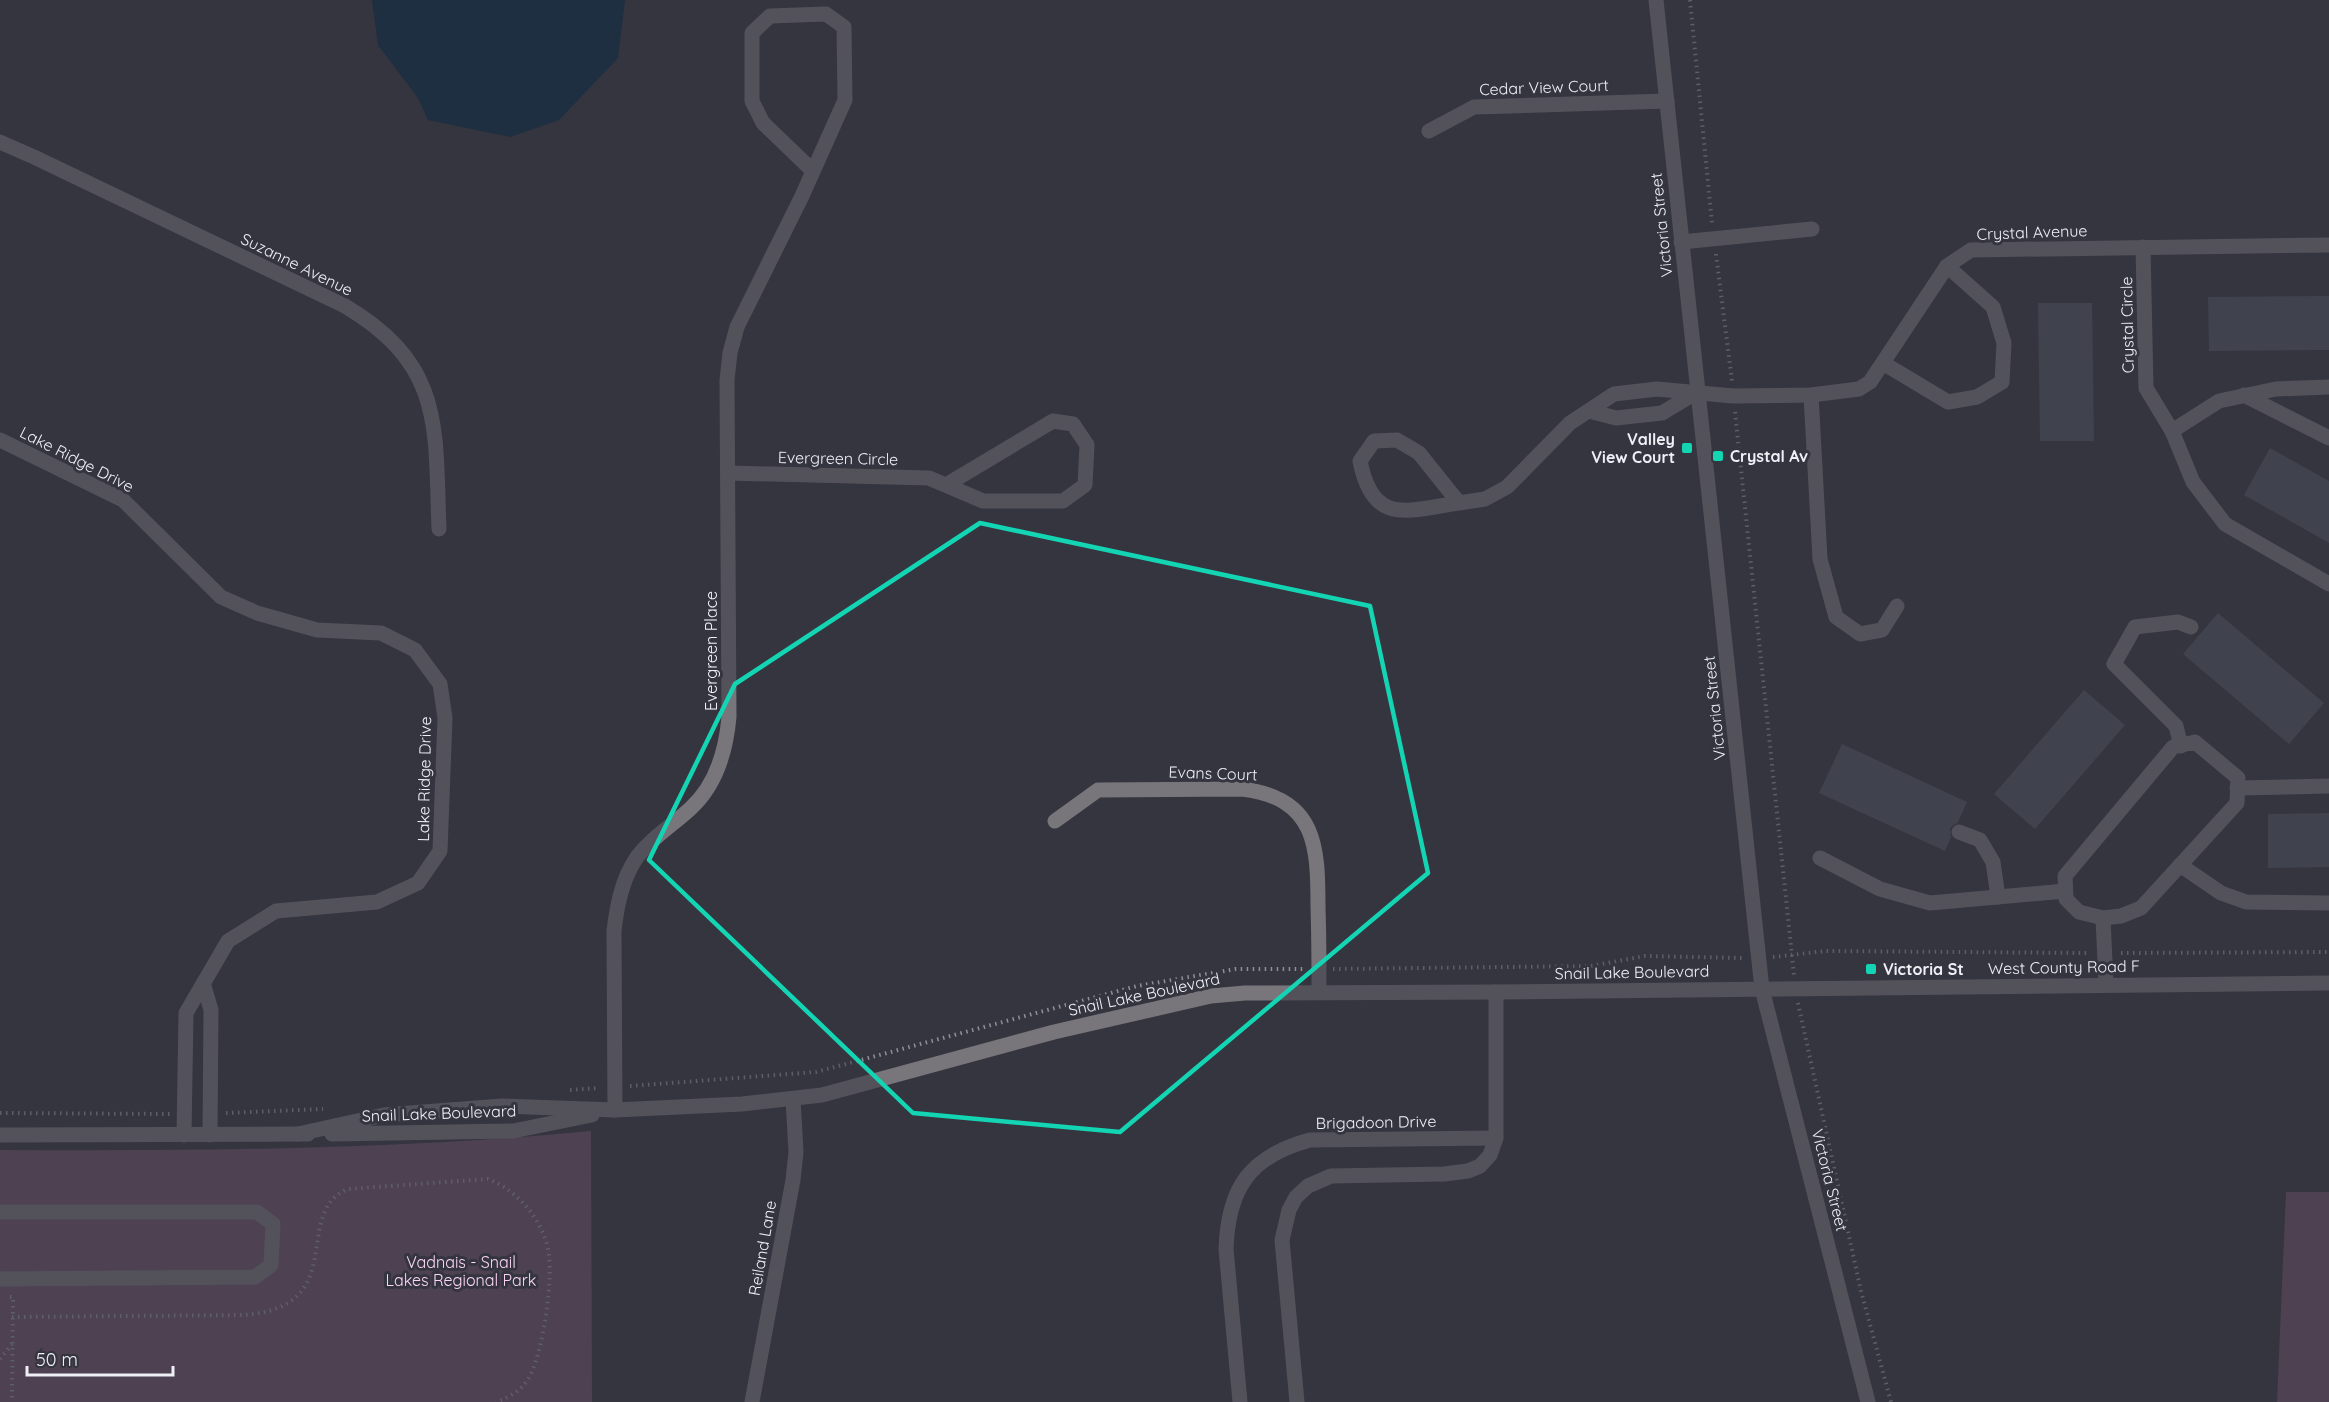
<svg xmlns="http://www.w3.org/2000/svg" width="2329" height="1402" font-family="Quicksand,sans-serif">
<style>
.green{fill:#6b5168}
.water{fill:#012840}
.building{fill:#4e535e}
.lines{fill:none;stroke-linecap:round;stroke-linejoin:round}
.path{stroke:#909099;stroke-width:4;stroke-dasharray:1.5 4.5;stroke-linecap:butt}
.minor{stroke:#78767b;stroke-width:15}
.marked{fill:none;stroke:#13d5b3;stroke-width:4.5;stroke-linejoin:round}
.poi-dot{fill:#13d5b3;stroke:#353540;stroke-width:2}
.labels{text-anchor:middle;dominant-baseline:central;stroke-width:6;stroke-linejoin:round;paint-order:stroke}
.street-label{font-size:16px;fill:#efeff6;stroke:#353540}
.poi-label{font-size:16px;font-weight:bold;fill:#efeff6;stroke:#353540;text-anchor:start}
.park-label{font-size:16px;fill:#fcd5f8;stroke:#353540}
</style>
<rect width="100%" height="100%" fill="#353540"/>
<!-- green -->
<g class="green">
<path d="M591 1131 592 1402H0V1150C197 1151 394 1150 591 1131Z"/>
<polygon points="2286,1192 2329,1192 2329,1402 2277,1402"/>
</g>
<!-- water -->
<polygon class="water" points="372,0 625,0 618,58 559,120 510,137 428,120 418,98 378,45"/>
<!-- building -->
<g class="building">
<polygon points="2329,296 2329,350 2209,351 2208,297"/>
<polygon points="2038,303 2092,303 2094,441 2040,441"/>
<polygon points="2270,448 2329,481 2329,543 2244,495"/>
<polygon points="2218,613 2324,703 2289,744 2183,654"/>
<polygon points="2084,690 2125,725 2035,829 1994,794"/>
<polygon points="1842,744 1967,802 1958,822 1950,828 1951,837 1945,851 1819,793"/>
<polygon points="2329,813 2329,867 2268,868 2268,814"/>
</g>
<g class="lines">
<!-- path -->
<g class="path">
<polyline points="1690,0 1712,223"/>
<polyline points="1716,254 1732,381"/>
<polyline points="1735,412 1794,975"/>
<polyline points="2121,953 2329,952"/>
<polyline points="1773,957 1826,951 2089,953"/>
<polyline points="1333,969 1591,966 1645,956 1742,958"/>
<polyline points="1798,1003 1861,1291 1891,1402"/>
<polyline points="630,1086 816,1072 1137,986 1236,969 1305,969"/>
<polyline points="570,1090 598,1088"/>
<polyline points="0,1113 170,1114"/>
<polyline points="226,1113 323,1109"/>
<polyline points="10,1297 13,1297 12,1402"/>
<path d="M12 1317 244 1315C352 1307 290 1213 348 1189L488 1179C517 1190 542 1219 548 1249 554 1277 543 1355 528 1379 520 1392 509 1397 496 1402"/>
<polyline points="0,1359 12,1344"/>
</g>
<!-- minor -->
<g class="minor">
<polyline points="1656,0 1762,989 1868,1402"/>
<polyline points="1429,131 1474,107 1667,101"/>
<path d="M0 142 34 157 345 306C444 365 435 426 439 529"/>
<polyline points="1681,242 1812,229"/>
<polyline points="2143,247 2146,388 2172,431"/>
<polyline points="1883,363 1948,402 1977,397 2002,382 2004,343 1993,307 1947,266"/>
<polyline points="2329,387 2276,389 2219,401 2172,431 2193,482 2225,524 2329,584"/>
<polyline points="1811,395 1820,559 1836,617 1860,634 1882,630 1897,606"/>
<polyline points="2244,395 2329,438"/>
<polyline points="1589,411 1616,418 1662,413 1697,392"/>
<polyline points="0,440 123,500 221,597 257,613 317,630 381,633 415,650 440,684 445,718 440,851 418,883 377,902 276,911 228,941 186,1013 184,1135"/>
<polyline points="728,473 929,478 983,501 1063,501 1085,485 1087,445 1073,424 1053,421 946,485"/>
<path d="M1459 503C1408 510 1373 527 1360 461L1374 441 1397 440 1419 453 1459 503 1485 499 1507 487 1570 423 1614 394 1657 389 1733 396 1811 395 1859 389 1870 382 1947 266 1971 250 2329 245"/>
<polyline points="2181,746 2176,726 2114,664 2135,627 2178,622 2191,627"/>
<polyline points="2237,788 2329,786"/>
<path d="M1055 821 1098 790 1242 789C1317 798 1318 847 1318 908 1319 936 1319 964 1319 992"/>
<polyline points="1959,832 1980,840 1993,862 1998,897"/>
<polyline points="1820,858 1880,889 1930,903 2065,891"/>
<polyline points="2180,865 2221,893 2246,902 2329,903"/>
<polyline points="2103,918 2121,916 2141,908 2237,803 2238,778 2195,742 2173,747 2065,876 2066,899 2079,912 2103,918 2106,984"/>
<polyline points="204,986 211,1010 210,1135"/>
<path d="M615 1110 614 931C617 905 622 879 637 857 652 837 673 825 691 808 717 784 726 751 729 717L727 380 730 353 737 327 802 196 845 100 844 27 826 14 770 16 752 33V101L763 123 813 171"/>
<polyline points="298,1134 384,1115 502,1106 615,1110 742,1104 822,1095 1054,1032 1211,996 1245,993 1496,992 2329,983"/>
<polyline points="332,1134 513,1131 592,1115"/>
<polyline points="0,1135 308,1134"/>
<polyline points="0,1212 257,1212 273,1224 271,1265 255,1277 0,1279"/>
<polyline points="752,1402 793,1180 796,1152 793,1099"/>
<path d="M1240 1402 1226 1249C1228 1188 1250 1156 1310 1140L1496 1138"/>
<polyline points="1297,1402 1282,1240 1289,1210 1296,1197 1308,1186 1331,1176 1444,1174 1468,1171 1480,1166 1490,1155 1496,1138 1496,992"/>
</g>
</g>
<!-- marked area -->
<path d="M0 0H2329V1402H0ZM980 523 1370 606 1428 873 1120 1132 913 1113 649 860 735 684Z" fill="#353540" fill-opacity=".55" fill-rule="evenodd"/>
<path class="marked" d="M980 523 1370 606 1428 873 1120 1132 913 1113 649 860 735 684Z"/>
<!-- markers -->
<g class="poi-dot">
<rect x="1681" y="442" width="12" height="12" rx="3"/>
<rect x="1712" y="450" width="12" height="12" rx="3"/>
<rect x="1865" y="963" width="12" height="12" rx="3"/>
</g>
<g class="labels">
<!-- street labels -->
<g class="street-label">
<text transform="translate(1544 87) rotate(-2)">Cedar View Court</text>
<text transform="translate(1661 225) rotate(-96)">Victoria Street</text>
<text transform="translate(2032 232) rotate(-2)">Crystal Avenue</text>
<text transform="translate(297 264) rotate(26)">Suzanne Avenue</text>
<text transform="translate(2127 325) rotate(-91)">Crystal Circle</text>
<text transform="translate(838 458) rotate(1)">Evergreen Circle</text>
<text transform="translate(77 459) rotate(27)">Lake Ridge Drive</text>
<text transform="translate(711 651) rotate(-90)">Evergreen Place</text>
<text transform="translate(1714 708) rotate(-96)">Victoria Street</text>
<text transform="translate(1213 773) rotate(2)">Evans Court</text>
<text transform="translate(424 779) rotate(-89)">Lake Ridge Drive</text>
<text transform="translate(2064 967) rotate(-1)">West County Road F</text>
<text transform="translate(1632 972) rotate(-1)">Snail Lake Boulevard</text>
<text transform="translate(1144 994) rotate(-12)">Snail Lake Boulevard</text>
<text transform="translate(439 1113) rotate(-2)">Snail Lake Boulevard</text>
<text transform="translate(1376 1122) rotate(-1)">Brigadoon Drive</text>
<text transform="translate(1830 1180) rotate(76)">Victoria Street</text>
<text transform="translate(762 1248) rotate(-80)">Reiland Lane</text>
</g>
<!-- poi labels -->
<g class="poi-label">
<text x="1675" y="439" text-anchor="end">Valley<tspan x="1675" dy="18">View Court</tspan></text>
<text x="1730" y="456">Crystal Av</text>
<text x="1883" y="969">Victoria St</text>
</g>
<!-- park labels -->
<g class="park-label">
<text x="461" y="1262">Vadnais - Snail<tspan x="461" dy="18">Lakes Regional Park</tspan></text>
</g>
</g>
<!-- scale -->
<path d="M27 1366v9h146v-9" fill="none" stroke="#efeff6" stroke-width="3"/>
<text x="36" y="1366" font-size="18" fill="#efeff6" stroke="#353540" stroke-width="4.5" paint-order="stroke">50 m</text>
</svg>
